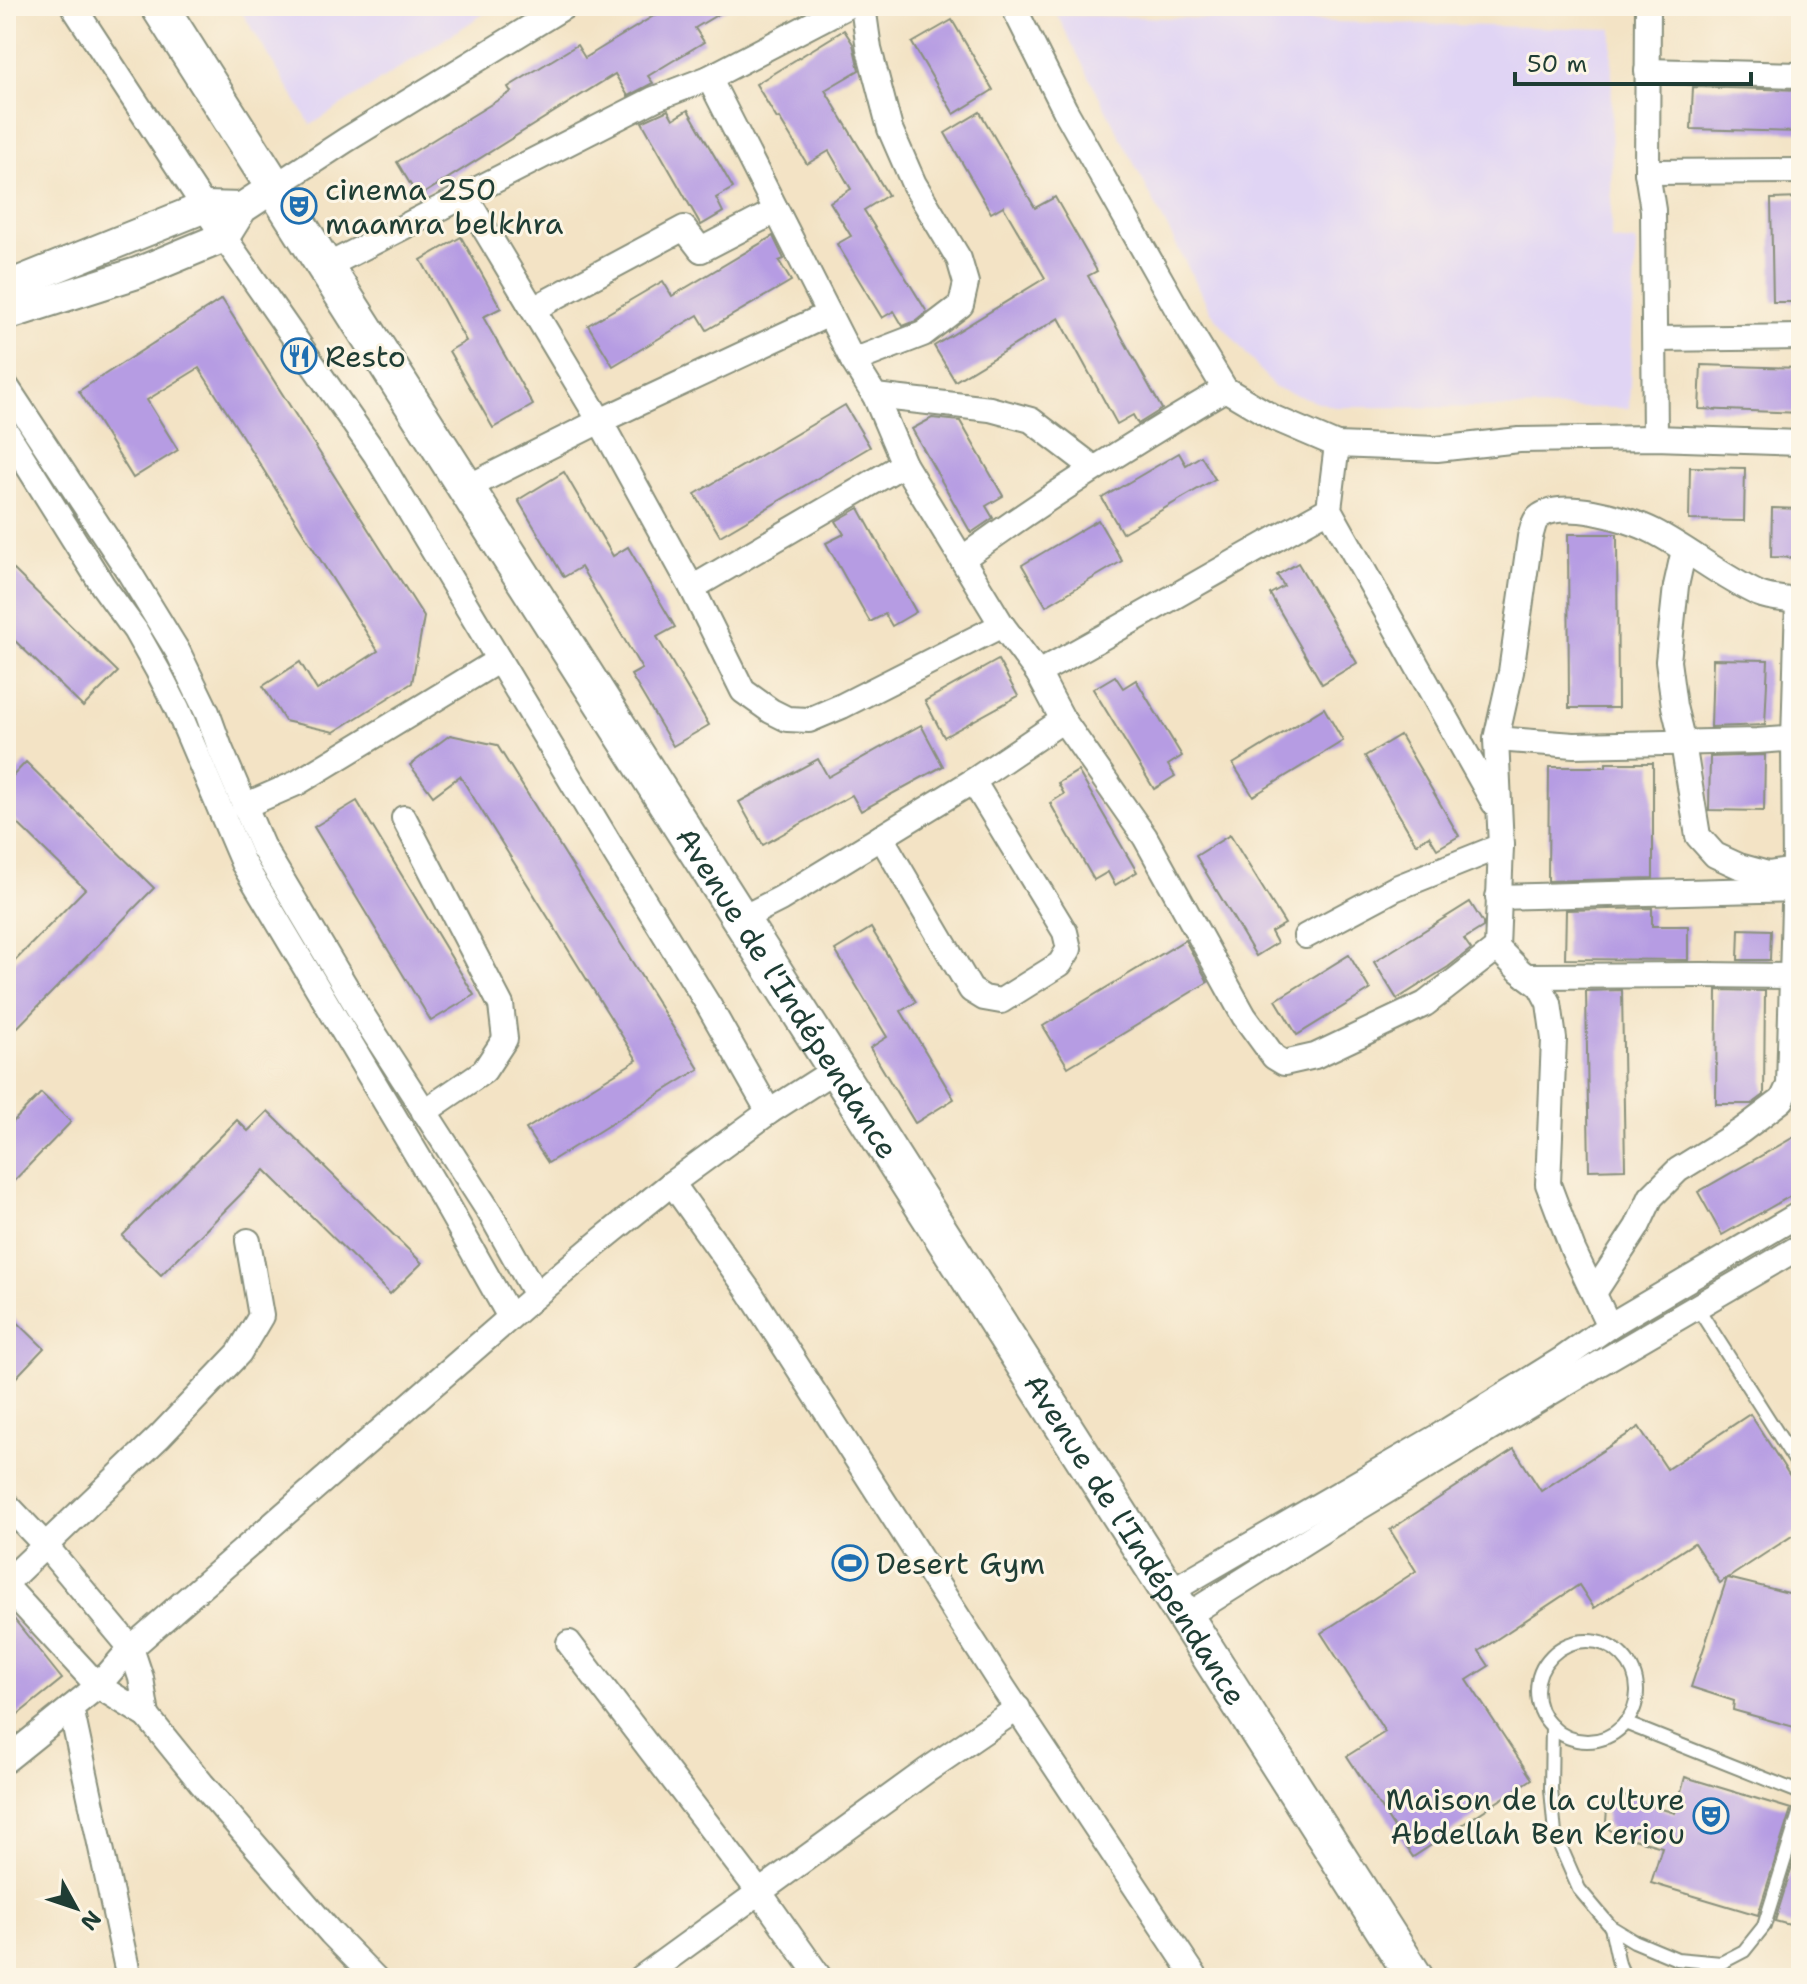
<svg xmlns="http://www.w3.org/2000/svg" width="1807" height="1984" font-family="'Shantell Sans',sans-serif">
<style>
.built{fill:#e0d4f4}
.building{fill:#b69ce3}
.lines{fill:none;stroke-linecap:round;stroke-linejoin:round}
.service-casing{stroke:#89907c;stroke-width:16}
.minor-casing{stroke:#89907c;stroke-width:28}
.tertiary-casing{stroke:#89907c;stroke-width:34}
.secondary-casing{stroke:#89907c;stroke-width:40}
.service{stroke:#fff;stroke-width:12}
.minor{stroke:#fff;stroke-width:24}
.tertiary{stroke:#fff;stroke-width:30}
.secondary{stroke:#fff;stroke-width:36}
.labels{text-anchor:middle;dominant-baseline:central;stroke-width:6;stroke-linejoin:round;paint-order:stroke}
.poi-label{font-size:30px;fill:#1f3d34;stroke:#fcf5e5;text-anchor:start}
.street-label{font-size:30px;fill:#1f3d34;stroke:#fcf5e5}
</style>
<rect width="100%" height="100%" fill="#fcf5e5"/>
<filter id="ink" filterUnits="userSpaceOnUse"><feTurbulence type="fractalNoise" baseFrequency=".0125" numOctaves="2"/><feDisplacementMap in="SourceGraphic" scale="16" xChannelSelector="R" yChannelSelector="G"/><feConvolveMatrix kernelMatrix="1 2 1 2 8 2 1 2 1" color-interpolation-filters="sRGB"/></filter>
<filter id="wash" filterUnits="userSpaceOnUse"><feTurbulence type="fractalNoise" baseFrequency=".006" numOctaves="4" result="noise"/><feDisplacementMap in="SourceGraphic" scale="32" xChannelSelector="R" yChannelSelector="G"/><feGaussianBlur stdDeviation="1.8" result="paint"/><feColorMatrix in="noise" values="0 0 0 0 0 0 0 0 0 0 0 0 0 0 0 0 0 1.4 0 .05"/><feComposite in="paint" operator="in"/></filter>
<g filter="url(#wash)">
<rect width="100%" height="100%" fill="#f3e3c5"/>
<!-- built -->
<g class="built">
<polygon points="238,6 496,6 311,125"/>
<polygon points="1057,15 1612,29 1611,240 1636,242 1629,408 1334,407 1275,388 1211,312"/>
</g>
<g id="blocks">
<!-- building -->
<g class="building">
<polygon points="670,6 732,6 695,28 704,42 648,76 653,83 628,96 615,74 418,197 397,162 511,92 508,87 577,45 585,58"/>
<polygon points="952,20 993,90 954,114 912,43"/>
<polygon points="844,30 853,44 859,70 825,90 888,195 864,210 927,312 916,321 903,326 894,311 882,318 837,244 851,236 830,202 851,189 829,151 807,164 779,118 777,119 756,84"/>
<polygon points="1693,87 1801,90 1801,132 1691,129"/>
<polygon points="668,110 673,119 688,110 733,188 716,198 723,212 701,225 642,122"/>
<polygon points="980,112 1035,208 1055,197 1097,271 1088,276 1162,409 1138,424 1133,415 1117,424 1059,318 955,381 934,346 1045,278 1003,206 991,213 945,133"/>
<polygon points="1801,198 1801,302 1773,302 1771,199"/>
<polygon points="773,236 784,259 779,261 791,281 707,330 698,315 613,366 588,325 663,281 672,296"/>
<polygon points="461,237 501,308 483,317 533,405 493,428 449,351 466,341 421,260"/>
<polygon points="222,299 424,617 412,683 334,732 285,721 263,686 300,662 317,690 378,651 199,368 147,400 178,450 133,478 79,391"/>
<polygon points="1701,365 1801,368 1801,413 1699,409"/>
<polygon points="845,405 870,447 720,536 695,494"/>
<polygon points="932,418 960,421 1003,496 986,506 993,518 971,533 912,429"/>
<polygon points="1179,453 1186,465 1201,456 1215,479 1122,533 1102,498"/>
<polygon points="1690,467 1745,468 1744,521 1689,520"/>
<polygon points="564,472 613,556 628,547 675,627 657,637 709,725 673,746 631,675 642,669 581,567 564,577 518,500"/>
<polygon points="859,508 916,612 892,626 885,614 870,622 826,543 844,534 836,521"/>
<polygon points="1772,508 1801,509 1801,558 1771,557"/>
<polygon points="1098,520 1122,561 1046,606 1022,565"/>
<polygon points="1568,534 1617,534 1618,708 1569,708"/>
<polygon points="6,562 118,672 83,707 6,632"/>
<polygon points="1298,563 1357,663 1322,684 1270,594 1284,586 1277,575"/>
<polygon points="1713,659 1768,660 1765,725 1711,727"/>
<polygon points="998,660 1018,696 944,737 925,701"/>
<polygon points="1115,676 1123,688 1136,680 1182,756 1168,765 1175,776 1154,789 1093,689"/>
<polygon points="1324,708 1343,741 1253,796 1233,764"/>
<polygon points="921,725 943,766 861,811 852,795 763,845 739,802 818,759 828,777"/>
<polygon points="450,735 497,745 699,1069 548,1163 526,1129 637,1060 460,776 433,796 410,765"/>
<polygon points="1400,735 1459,836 1437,849 1429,836 1416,844 1365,756"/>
<polygon points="1765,755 1764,811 1709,810 1710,757"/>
<polygon points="26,762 154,888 6,1039 6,970 85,889 6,812 6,783"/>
<polygon points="1606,763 1653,763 1653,878 1548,881 1549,767 1606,767"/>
<polygon points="1078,771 1137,872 1115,885 1108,872 1094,880 1050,803 1064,794 1058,783"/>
<polygon points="357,801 474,995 431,1021 314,827"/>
<polygon points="1230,835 1285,924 1271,932 1277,943 1256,956 1196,856"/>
<polygon points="1470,902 1483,923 1483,927 1464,939 1471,949 1448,967 1397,999 1374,962"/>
<polygon points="1652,908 1652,926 1688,926 1688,960 1565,959 1566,910"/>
<polygon points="871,928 916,1002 901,1011 954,1099 915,1123 870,1048 887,1037 835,950"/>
<polygon points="1739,929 1771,930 1770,960 1738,960"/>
<polygon points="1185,940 1208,982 1068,1067 1043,1026"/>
<polygon points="1349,955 1370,990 1297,1035 1276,1000"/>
<polygon points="1622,990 1625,1169 1589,1170 1586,991"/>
<polygon points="1717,990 1765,991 1764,1095 1752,1104 1716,1104"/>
<polygon points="41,1093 71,1122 6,1189 6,1129"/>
<polygon points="268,1111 422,1263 390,1294 265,1170 161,1275 122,1236 237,1120 248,1131"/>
<polygon points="1801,1133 1801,1190 1722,1235 1698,1192"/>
<polygon points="6,1311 44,1348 6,1388"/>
<polygon points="1750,1414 1801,1493 1801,1530 1728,1578 1801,1596 1801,1729 1733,1710 1734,1701 1691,1687 1727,1578 1720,1583 1694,1543 1594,1608 1579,1585 1479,1651 1489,1666 1467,1680 1532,1779 1413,1857 1347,1756 1385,1732 1321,1633 1416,1571 1390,1530 1514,1449 1541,1491 1639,1427 1667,1469"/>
<polygon points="6,1609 62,1679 6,1724"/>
<polygon points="1685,1777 1791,1809 1758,1915 1651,1883 1662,1847 1630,1838 1620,1837 1609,1829 1606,1822 1607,1809 1610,1803 1622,1796 1636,1798 1645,1804 1675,1813"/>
<polygon points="1801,1837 1801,1928 1775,1921"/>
</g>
</g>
</g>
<g filter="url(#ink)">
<use href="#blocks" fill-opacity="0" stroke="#89907c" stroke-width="2"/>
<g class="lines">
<defs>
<g id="service">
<polyline points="1697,1307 1801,1470"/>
<circle cx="1587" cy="1691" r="50"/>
<polyline points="1625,1723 1801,1793"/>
<polyline points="1552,1726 1551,1789 1555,1834 1579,1889 1611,1927 1634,1941 1677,1959 1721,1963 1744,1951 1764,1926 1801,1807"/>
<polyline points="1611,1927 1619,1964 1625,1978"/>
</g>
<g id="minor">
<polyline points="73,6 224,237 376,455 616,855 709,1006 769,1112"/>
<polyline points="1013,6 1065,110 1185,323 1225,389 1274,418 1337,445 1437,449 1519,440 1655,438 1801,443"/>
<polyline points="1648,6 1647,172 1653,210 1655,438"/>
<polyline points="1647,71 1801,75"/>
<polyline points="709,78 853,361 875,396 904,464 1002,625 1038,673 1063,720 1145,837 1244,1016 1274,1057 1284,1063 1315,1056 1425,1004 1497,948"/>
<polyline points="1647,172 1801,171"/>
<polyline points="274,187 346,140 565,6"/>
<polyline points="465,196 600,421 692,588 743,691 771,711 787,719 809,720 842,706 1002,625"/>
<polyline points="325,267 654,99 709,78 847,6"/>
<polyline points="533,309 684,228 701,250 776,211"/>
<polyline points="1655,339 1801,337"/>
<polyline points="853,361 923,334 961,305 966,283 959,259 914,184 890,129 869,49 863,6"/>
<polyline points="6,386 129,572 178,652 207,712 220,748 262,846 363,1016 490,1213 536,1295"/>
<polyline points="875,396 990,409 1031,420 1094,468"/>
<polyline points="6,431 103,586 135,630 158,671 177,708 243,863 442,1197 510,1317"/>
<polyline points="1337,445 1329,509 1494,803"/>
<polyline points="466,488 600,421 829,314"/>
<polyline points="1684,550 1676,586 1668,661 1674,706 1683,743 1698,836 1715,855 1739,866 1768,874 1795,870"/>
<path d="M962 559C1046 497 1135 442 1225 389"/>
<polyline points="692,588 904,464"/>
<path d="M1038 673C1136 620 1231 563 1329 509"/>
<polyline points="1496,739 1574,745 1757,741 1801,738"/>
<polyline points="244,806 297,783 499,660"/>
<polyline points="404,818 501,1005 505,1039 484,1071 424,1112"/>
<polyline points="881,837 971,990 984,998 1001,1001 1060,964 1069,949 1065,932 973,781"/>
<polyline points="1498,897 1801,889"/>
<polyline points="741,919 780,899 973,781 1063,720"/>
<polyline points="1306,936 1396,888 1501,846"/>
<polyline points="1527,976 1702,975 1793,976"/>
<polyline points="672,1183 749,1291 1004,1689 1196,1978"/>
<polyline points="1594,1293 1637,1227 1651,1197 1678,1170 1741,1131 1782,1100 1789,1085 1795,870 1794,739 1798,601"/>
<path d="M1609 1326 1573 1250 1548 1184 1554 1039 1549 1003 1540 986 1520 971 1497 948 1501 846 1496 739 1511 672 1530 537C1532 532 1533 524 1536 520 1556 496 1630 519 1653 531 1690 550 1721 577 1759 594 1771 599 1788 599 1801 602"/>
<polyline points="6,1504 45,1545 131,1648 141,1678 147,1716"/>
<polyline points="6,1583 160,1436 239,1353 261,1316 248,1241"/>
<polyline points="6,1586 98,1686 147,1716 202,1784 331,1933 375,1978"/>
<polyline points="1169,1592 1442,1434 1561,1360 1609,1326 1801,1213"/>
<polyline points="1185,1617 1355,1510 1573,1379 1801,1246"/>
<polyline points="569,1643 760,1893 820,1978"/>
<polyline points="71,1708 129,1978"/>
<polyline points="6,1760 98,1686 131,1648 536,1295 604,1238 672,1183 769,1112 836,1069"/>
<polyline points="641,1978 926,1771 1018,1708"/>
</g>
<g id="tertiary">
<polyline points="6,285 14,284 205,207 242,208"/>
<polyline points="6,315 137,273 224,237 242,208 274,187"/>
</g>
<g id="secondary">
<path id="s1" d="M159 6 1415 1978"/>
</g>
</defs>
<!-- service casing -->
<use href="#service" class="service-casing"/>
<!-- minor casing -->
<use href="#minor" class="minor-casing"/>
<!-- tertiary casing -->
<use href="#tertiary" class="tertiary-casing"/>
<!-- secondary casing -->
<use href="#secondary" class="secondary-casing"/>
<!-- service -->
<use href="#service" class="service"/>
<!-- minor -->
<use href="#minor" class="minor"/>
<!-- tertiary -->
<use href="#tertiary" class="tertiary"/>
<!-- secondary -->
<use href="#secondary" class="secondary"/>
</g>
</g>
<!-- icons -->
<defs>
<symbol id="theatre-ring" viewBox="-11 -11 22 22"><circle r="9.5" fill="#fcf5e5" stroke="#1f6fb2" stroke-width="1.5"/><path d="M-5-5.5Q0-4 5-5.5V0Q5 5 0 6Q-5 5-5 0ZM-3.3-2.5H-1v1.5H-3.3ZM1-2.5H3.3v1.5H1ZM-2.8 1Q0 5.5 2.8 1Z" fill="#1f6fb2"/></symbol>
<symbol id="restaurant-ring" viewBox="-11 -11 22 22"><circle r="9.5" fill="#fcf5e5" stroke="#1f6fb2" stroke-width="1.5"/><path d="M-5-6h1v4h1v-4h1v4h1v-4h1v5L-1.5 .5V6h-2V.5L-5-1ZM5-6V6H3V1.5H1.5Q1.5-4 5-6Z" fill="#1f6fb2"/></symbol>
<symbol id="stadium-ring" viewBox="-11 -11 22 22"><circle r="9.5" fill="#fcf5e5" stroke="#1f6fb2" stroke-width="1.5"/><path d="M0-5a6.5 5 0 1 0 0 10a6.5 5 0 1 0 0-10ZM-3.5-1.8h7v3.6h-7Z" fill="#1f6fb2"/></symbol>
</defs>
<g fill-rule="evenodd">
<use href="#theatre-ring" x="279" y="186" width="40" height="40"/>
<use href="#restaurant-ring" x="279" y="336" width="40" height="40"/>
<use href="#stadium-ring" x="830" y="1543" width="40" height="40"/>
<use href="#theatre-ring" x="1691" y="1796" width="40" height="40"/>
</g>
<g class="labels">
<!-- poi labels -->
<g class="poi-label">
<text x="325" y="189">cinema 250<tspan x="325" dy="34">maamra belkhra</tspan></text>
<text x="325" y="356">Resto</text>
<text x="876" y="1563">Desert Gym</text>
<text x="1685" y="1799" text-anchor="end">Maison de la culture<tspan x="1685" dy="34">Abdellah Ben Keriou</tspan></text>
</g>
<!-- street labels -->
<g class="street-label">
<text stroke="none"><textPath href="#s1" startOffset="1170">Avenue de l'Indépendance</textPath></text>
<text stroke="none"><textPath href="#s1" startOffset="1818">Avenue de l'Indépendance</textPath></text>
</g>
</g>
<!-- margin -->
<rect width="1807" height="1984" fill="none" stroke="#fcf5e5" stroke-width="32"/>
<!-- north arrow -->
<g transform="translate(76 1908) rotate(130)" stroke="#fcf5e5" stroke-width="6" paint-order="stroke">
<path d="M0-6L14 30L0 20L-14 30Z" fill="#1f3d34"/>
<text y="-12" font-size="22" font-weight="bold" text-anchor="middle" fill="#1f3d34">N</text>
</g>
<!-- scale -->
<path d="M1515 72v12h236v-12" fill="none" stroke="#1f3d34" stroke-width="4"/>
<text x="1527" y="72" font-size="24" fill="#1f3d34" stroke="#fcf5e5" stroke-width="6" paint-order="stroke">50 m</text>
</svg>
